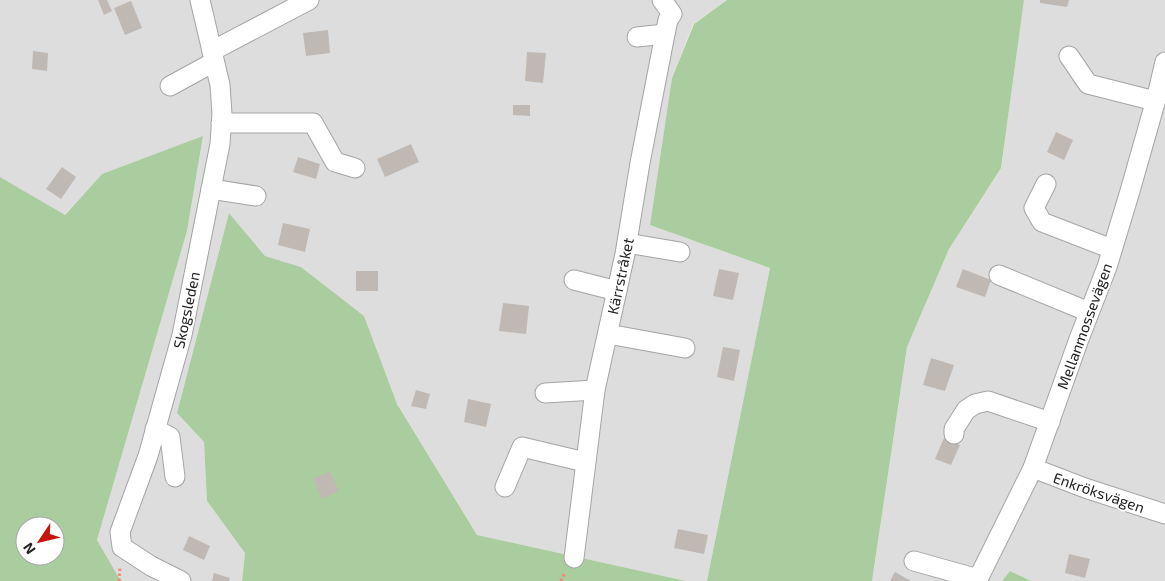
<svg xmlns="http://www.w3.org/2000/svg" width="1165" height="581" font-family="'Exo 2',sans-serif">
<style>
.residential{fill:#dedddd}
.forest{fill:#a9cd9e;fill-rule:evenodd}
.building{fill:#c0b9b3}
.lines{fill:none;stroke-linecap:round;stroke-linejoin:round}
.minor-casing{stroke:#a4a4a4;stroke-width:21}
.path{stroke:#f28875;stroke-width:3;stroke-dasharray:2.5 2.5;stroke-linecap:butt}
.minor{stroke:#fff;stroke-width:19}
.labels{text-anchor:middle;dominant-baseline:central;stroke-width:4;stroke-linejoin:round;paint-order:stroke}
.street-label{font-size:15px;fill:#202020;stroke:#fff}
</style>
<rect width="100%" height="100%" fill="#f0ede6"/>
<!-- residential -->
<g class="residential">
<polygon points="0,0 727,0 693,24 672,78 650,225 770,268 707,581 686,581 477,535 397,404 364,316 301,267 265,256 229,213 177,413 204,442 207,501 245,553 242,581 123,581 119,578 97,540 187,231 203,137 102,174 64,215 0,177"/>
<polygon points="1024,0 1165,0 1165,581 1031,581 1010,571 1002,581 872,581 907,347 949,249 1001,168"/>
</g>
<!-- forest -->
<g class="forest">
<polygon points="727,0 1024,0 1001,168 949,249 907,347 872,581 707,581 770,268 650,225 672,78 694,24"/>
<path d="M203 136 187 231 97 540 119 578 123 581H0V177L65 215 102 174ZM25 526H55V556H25Z"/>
<polygon points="229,213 265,256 301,267 364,316 397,404 477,535 686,581 242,581 245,553 207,501 204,442 177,413"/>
<polygon points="1010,571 1031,581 1002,581"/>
</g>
<!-- building -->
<g class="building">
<polygon points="98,0 107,0 112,11 104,15"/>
<polygon points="1040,0 1069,0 1067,7 1040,3"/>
<polygon points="131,1 142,28 125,35 114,8"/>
<polygon points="328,30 330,53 306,56 303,33"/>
<polygon points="33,51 48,53 47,71 32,69"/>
<polygon points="527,52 546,53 543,83 525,81"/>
<polygon points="513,105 530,105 530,116 513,115"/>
<polygon points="1056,132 1073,140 1064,160 1047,152"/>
<polygon points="411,144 419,162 385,177 377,159"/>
<polygon points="298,157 320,164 316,179 293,172"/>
<polygon points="62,167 76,177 61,199 46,189"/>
<polygon points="283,223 310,229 305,252 278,245"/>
<polygon points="719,269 739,273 733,300 713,296"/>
<polygon points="963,269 991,280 985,297 956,287"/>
<rect x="356" y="271" width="22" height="20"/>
<polygon points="503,303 529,306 526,334 499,331"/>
<polygon points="723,347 740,350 734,381 717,377"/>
<polygon points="931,358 954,365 945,391 923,385"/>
<polygon points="416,390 430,394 426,409 411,406"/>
<polygon points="468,399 491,404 486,427 464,422"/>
<polygon points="944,438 960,445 951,465 935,459"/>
<polygon points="330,471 339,491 322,499 313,479"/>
<polygon points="678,529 708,535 704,554 674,548"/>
<polygon points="189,536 210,546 204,560 183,550"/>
<polygon points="1069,554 1090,559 1085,578 1065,573"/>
<polygon points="895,572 911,581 890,581"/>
<polygon points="214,573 230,578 229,581 212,581"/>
</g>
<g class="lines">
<defs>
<g id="minor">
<polyline points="637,37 665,34"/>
<polyline points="212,51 309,0"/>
<polyline points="1069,56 1088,84 1155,101"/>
<polyline points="170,86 214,62"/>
<polyline points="221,123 313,123 335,162 355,168"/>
<polyline points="1046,184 1034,208 1042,222 1112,249"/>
<polyline points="211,189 256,196"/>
<polyline points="627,243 680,252"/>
<polyline points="999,275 1089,312"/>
<polyline points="574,280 617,291"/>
<polyline points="608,334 685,348"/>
<polyline points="545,393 595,390"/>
<polyline points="155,429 170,437 175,477"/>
<polyline points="954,434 954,429 966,410 975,404 988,401 1050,422"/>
<polyline points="1033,468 1085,488 1165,514"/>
<polyline points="505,487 522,447 585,462"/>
<polyline points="574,558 595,390 625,254 640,163 665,34 668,20 672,14 662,0"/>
<polyline points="914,561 978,579"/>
<polyline points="181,581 151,566 122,547 120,532 148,456 182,335 220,144 222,114 220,85 200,0"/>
<polyline points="977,581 1033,468 1079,339 1107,267 1130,191 1157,96 1165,62"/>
</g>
</defs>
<!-- minor casing -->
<use href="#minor" class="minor-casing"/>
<!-- path -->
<g class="path">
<polyline points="119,581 120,567"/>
<polyline points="561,581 565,573"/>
</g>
<!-- minor -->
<use href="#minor" class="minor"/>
</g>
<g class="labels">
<!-- street labels -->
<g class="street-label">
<text transform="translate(620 276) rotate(-78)">Kärrstråket</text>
<text transform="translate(186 310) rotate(-78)">Skogsleden</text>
<text transform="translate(1084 326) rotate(-70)">Mellanmossevägen</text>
<text transform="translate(1099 492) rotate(19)">Enkröksvägen</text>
</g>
</g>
<!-- north arrow -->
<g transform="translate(40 541) rotate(235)"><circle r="24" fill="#ffffff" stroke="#a6a6a6"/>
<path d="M0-4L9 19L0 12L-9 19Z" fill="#c4140b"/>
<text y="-8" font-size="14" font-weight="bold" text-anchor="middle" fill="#202020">N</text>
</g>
</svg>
